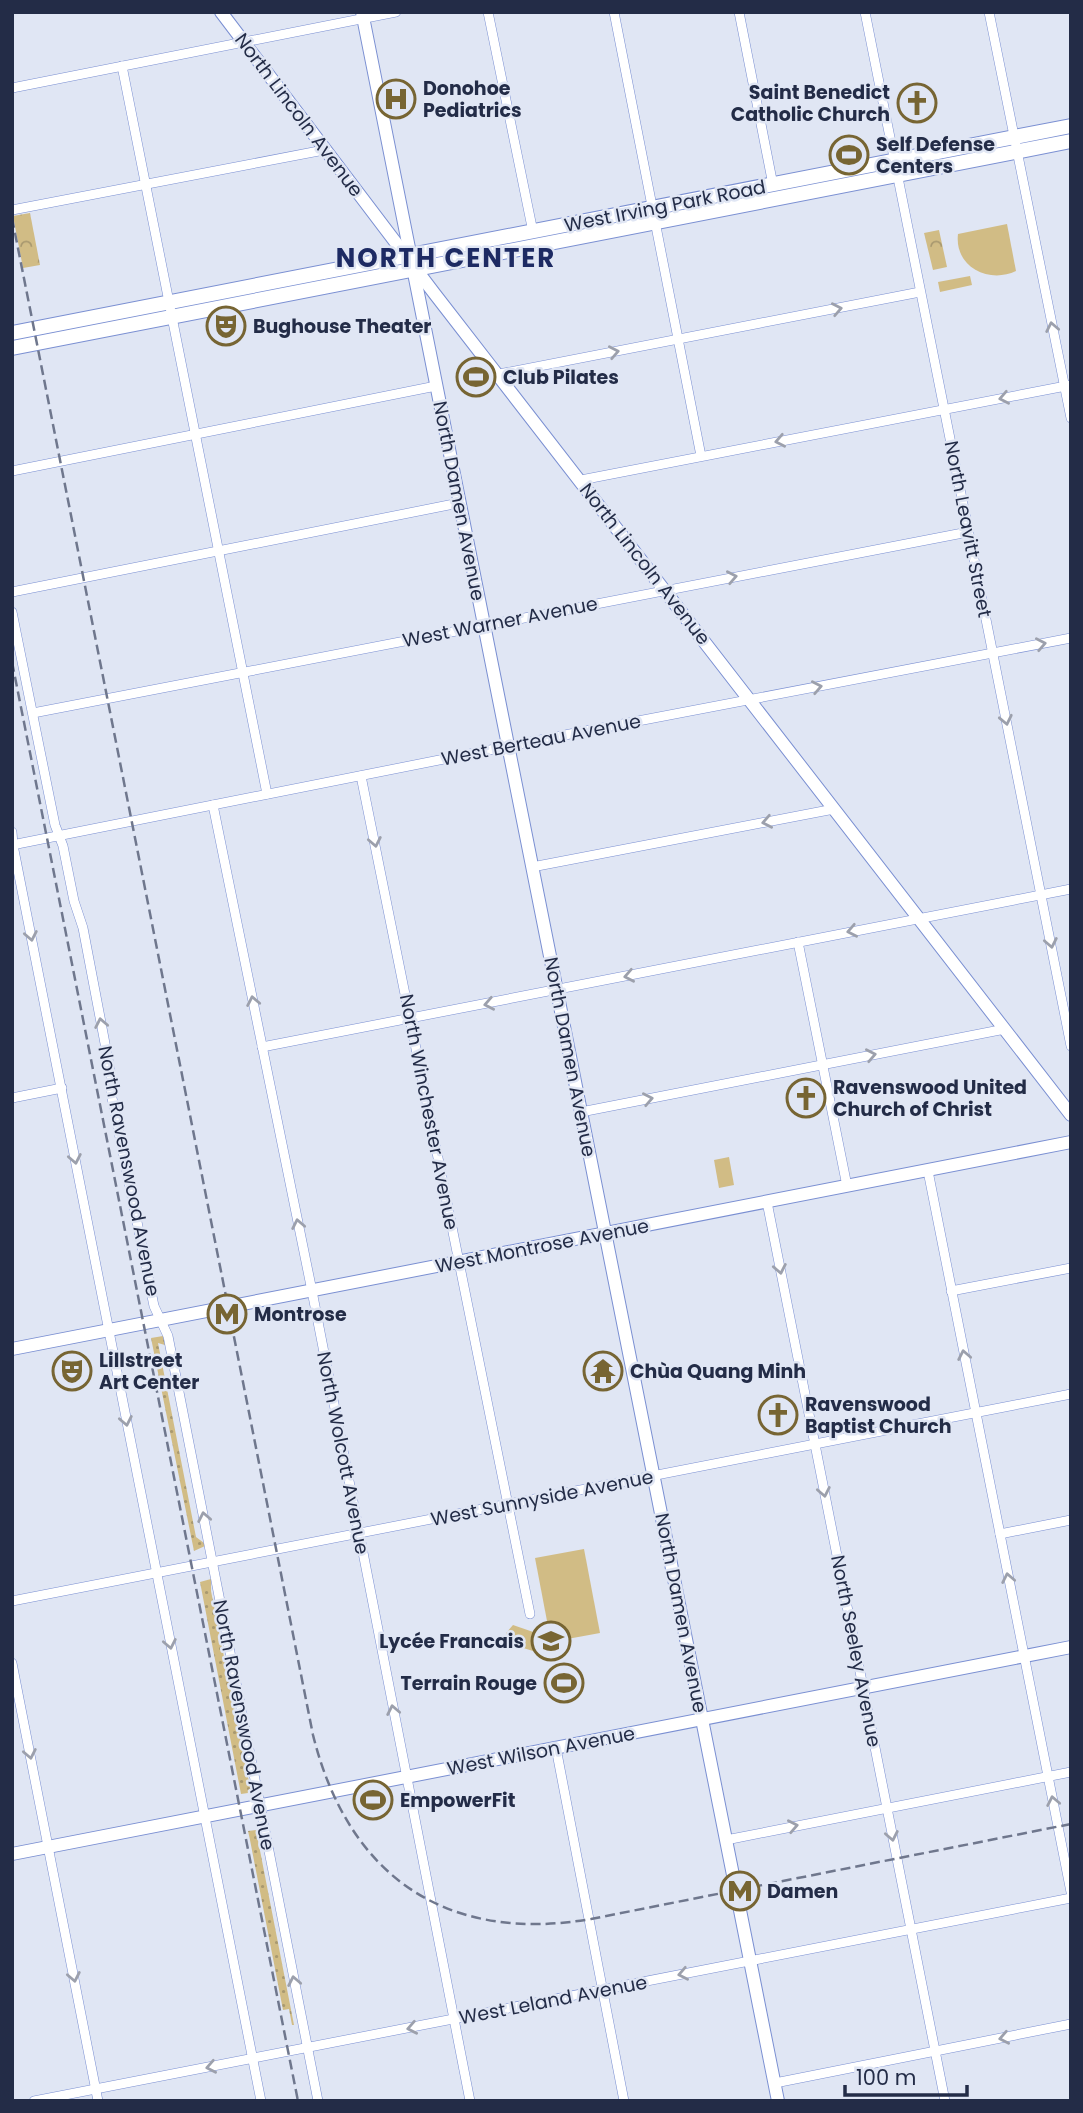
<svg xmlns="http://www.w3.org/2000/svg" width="1083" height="2113" font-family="Poppins,sans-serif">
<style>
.grass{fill:url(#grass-dots)}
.park{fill:url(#park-crowns)}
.pitch{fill:#d1bc85}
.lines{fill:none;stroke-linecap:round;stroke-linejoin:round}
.street-casing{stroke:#7a8fd2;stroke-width:10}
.secondary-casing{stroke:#7a8fd2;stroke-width:14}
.primary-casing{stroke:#7a8fd2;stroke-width:16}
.street{stroke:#fff;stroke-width:9}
.secondary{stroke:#fff;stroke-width:12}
.primary{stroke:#fff;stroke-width:14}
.rail{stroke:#6f778d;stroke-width:2.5;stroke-dasharray:10 5;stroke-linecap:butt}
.oneway{stroke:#9ca0ac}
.labels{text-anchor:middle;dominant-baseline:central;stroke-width:5;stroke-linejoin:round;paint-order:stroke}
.poi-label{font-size:19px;font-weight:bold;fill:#232c47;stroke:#e0e6f4;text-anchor:start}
.street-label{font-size:19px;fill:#232c47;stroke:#e0e6f4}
.district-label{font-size:26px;font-weight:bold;letter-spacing:2px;fill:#1d2a63;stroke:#e0e6f4}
</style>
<defs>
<pattern id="grass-dots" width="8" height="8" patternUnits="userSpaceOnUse" patternTransform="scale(1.75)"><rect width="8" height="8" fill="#d1bc85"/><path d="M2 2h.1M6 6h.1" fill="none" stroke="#a9996f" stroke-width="1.8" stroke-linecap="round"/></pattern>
<pattern id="park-crowns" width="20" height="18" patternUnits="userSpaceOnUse" patternTransform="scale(1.75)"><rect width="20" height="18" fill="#d1bc85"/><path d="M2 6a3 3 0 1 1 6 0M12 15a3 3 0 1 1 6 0" fill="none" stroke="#a9996f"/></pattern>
</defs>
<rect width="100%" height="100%" fill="#e0e6f4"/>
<!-- grass -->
<g class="grass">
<polygon points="163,1336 165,1345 158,1343 196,1537 204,1543 205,1546 194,1551 151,1338"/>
<polygon points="211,1579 211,1591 248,1778 255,1792 241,1794 200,1582"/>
<polygon points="256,1830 294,2025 292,2025 289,2009 283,2010 250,1840 248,1831"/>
</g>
<!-- park -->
<g class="park">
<polygon points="30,213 40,265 23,268 13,216"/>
<polygon points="939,230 947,267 933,270 924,233"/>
</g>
<!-- pitch -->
<g class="pitch">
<path d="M1007 224 1016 271C989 284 954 267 958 234Z"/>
<polygon points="970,276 972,285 940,292 938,282"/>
<polygon points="729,1157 734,1185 719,1188 714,1160"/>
<polygon points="584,1549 600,1633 551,1642 535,1558"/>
<path d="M513 1625 539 1634C541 1641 539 1647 533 1651L507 1643 506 1633Z"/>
<polygon points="577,1674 579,1687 551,1693 548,1680"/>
</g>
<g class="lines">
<defs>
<g id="street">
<polyline points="488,12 533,232"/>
<polyline points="614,12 701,456"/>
<polyline points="739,12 773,185"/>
<polyline points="865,12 1071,1046"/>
<polyline points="989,12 1071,418"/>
<polyline points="122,66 267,794"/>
<polyline points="12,88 396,12"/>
<polyline points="12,210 324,150"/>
<polyline points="499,374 920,292"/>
<polyline points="12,471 436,386"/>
<polyline points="581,480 1071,385"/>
<polyline points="12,592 459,503"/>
<polyline points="12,612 55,825 63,846 74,901 83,928 111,1075 111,1093 154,1306 168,1336 318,2101"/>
<polyline points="33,713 968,532"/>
<polyline points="361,776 530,1614"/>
<polyline points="213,805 312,1291 470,2101"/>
<polyline points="12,832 13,845 261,2101"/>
<polyline points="12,845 570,734 1071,638"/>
<polyline points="532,867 834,809"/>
<polyline points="798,942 847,1186"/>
<polyline points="262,1047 1071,889"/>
<polyline points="12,1098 62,1088"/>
<polyline points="581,1112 1005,1029"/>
<polyline points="928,1171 1071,1892"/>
<polyline points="767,1202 945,2101"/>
<polyline points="951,1291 1071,1268"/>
<polyline points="1000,1534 1071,1520"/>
<polyline points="12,1601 1071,1394"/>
<polyline points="12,1663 98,2101"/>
<polyline points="556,1748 624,2101"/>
<polyline points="726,1840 1071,1772"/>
<polyline points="775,2083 1071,2024"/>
<polyline points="34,2101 1071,1898"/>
</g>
<g id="secondary">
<polyline points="221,12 434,293 1071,1115"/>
<polyline points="362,12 778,2101"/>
<polyline points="12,1349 1071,1142"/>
<polyline points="12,1854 1071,1647"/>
</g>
<g id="primary">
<polyline points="12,333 1071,126"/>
<polyline points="12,348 1071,141"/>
</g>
</defs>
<!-- street casing -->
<use href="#street" class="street-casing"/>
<!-- secondary casing -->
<use href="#secondary" class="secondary-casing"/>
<!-- primary casing -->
<use href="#primary" class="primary-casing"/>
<!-- street -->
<use href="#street" class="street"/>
<!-- secondary -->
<use href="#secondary" class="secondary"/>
<!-- primary -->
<use href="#primary" class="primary"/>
<!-- rail -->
<g class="rail">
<path d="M12 218 313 1735C348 1876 446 1944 591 1919L1071 1824"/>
<polyline points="12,662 298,2101"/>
</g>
</g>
<!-- one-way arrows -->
<defs><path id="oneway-chevron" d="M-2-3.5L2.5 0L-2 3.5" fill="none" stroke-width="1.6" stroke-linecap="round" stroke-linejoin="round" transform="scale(1.75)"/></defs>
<g class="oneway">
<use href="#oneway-chevron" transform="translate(837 309) rotate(-11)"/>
<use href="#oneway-chevron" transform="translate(1052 327) rotate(-101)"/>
<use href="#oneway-chevron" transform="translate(614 352) rotate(-11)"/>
<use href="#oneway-chevron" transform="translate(1004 398) rotate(169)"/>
<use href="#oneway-chevron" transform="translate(780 441) rotate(169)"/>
<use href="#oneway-chevron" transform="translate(732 577) rotate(-11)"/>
<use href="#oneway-chevron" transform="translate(1041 644) rotate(-11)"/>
<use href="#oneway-chevron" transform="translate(817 687) rotate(-11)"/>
<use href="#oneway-chevron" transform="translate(1006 720) rotate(78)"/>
<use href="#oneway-chevron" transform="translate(767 822) rotate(169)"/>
<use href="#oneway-chevron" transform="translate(375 842) rotate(79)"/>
<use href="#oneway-chevron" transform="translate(852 931) rotate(169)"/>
<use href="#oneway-chevron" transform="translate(31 936) rotate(79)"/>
<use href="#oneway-chevron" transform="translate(1051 943) rotate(79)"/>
<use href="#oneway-chevron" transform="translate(629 976) rotate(169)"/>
<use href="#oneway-chevron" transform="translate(253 1001) rotate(-101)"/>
<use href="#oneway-chevron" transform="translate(489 1004) rotate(169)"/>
<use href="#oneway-chevron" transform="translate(101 1023) rotate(-101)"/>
<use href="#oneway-chevron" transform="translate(871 1055) rotate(-11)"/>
<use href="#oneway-chevron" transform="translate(648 1099) rotate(-11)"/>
<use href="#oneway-chevron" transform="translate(75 1159) rotate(79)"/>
<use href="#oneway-chevron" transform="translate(298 1224) rotate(-101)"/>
<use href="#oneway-chevron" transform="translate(780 1269) rotate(79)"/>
<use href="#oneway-chevron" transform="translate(964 1355) rotate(-101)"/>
<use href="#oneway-chevron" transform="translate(126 1421) rotate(79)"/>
<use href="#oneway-chevron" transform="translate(824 1492) rotate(79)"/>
<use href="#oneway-chevron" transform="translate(204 1517) rotate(-101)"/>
<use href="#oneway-chevron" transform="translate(1008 1578) rotate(-101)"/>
<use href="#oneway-chevron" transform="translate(170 1644) rotate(79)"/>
<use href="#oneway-chevron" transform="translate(393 1710) rotate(-101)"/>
<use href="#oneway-chevron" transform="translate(30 1754) rotate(79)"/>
<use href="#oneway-chevron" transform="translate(1053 1801) rotate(-101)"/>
<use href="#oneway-chevron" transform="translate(793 1826) rotate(-11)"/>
<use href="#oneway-chevron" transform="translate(892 1836) rotate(79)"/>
<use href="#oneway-chevron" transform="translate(683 1974) rotate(169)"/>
<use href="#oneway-chevron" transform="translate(74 1977) rotate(79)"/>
<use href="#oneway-chevron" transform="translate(294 1981) rotate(-101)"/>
<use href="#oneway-chevron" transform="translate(412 2028) rotate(169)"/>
<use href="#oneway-chevron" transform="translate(1004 2038) rotate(169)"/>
<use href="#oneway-chevron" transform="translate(211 2067) rotate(169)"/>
</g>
<!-- icons -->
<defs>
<symbol id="hospital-ring" viewBox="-11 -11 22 22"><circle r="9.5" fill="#e0e6f4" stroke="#776533" stroke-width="1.5"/><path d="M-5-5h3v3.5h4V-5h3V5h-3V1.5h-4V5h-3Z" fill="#776533"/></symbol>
<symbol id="church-ring" viewBox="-11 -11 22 22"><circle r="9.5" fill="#e0e6f4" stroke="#776533" stroke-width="1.5"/><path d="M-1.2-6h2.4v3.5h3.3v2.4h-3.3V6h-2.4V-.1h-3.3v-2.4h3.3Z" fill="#776533"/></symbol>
<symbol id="stadium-ring" viewBox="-11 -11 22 22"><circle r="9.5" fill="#e0e6f4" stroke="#776533" stroke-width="1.5"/><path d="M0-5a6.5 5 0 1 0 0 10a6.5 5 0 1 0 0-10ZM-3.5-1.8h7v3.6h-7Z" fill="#776533"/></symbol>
<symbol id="theatre-ring" viewBox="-11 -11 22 22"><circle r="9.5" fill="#e0e6f4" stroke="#776533" stroke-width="1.5"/><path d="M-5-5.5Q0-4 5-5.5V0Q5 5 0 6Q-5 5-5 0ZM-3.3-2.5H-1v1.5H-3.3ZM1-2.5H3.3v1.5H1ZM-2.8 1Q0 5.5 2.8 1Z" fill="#776533"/></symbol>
<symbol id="metro-ring" viewBox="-11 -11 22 22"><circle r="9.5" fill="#e0e6f4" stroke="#776533" stroke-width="1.5"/><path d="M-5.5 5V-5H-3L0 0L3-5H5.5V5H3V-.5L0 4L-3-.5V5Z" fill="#776533"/></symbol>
<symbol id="temple-ring" viewBox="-11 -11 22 22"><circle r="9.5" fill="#e0e6f4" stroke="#776533" stroke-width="1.5"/><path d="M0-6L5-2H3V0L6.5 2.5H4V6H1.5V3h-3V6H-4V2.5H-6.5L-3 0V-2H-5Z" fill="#776533"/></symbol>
<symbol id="school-ring" viewBox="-11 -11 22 22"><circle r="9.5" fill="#e0e6f4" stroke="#776533" stroke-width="1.5"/><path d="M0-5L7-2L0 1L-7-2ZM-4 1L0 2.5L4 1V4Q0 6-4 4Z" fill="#776533"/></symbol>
</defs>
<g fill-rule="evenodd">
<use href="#hospital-ring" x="374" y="77" width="44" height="44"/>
<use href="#church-ring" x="895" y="81" width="44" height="44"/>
<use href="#stadium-ring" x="827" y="133" width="44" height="44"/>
<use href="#theatre-ring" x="204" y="304" width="44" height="44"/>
<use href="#stadium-ring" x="454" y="355" width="44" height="44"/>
<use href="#church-ring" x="784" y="1076" width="44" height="44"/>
<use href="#metro-ring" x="205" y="1292" width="44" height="44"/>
<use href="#theatre-ring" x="50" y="1349" width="44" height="44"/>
<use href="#temple-ring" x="581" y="1349" width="44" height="44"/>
<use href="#church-ring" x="756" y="1393" width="44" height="44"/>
<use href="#school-ring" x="529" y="1619" width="44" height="44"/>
<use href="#stadium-ring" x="542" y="1661" width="44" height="44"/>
<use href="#stadium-ring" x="351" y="1778" width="44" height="44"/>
<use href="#metro-ring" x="718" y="1869" width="44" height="44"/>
</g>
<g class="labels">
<!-- poi labels -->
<g class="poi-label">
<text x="423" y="88">Donohoe<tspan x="423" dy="22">Pediatrics</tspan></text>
<text x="890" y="92" text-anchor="end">Saint Benedict<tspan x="890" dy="22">Catholic Church</tspan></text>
<text x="876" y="144">Self Defense<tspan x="876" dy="22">Centers</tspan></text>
<text x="253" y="326">Bughouse Theater</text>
<text x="503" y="377">Club Pilates</text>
<text x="833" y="1087">Ravenswood United<tspan x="833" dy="22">Church of Christ</tspan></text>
<text x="254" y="1314">Montrose</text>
<text x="99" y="1360">Lillstreet<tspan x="99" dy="22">Art Center</tspan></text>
<text x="630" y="1371">Chùa Quang Minh</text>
<text x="805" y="1404">Ravenswood<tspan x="805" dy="22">Baptist Church</tspan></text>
<text x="524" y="1641" text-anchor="end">Lycée Francais</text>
<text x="537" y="1683" text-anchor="end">Terrain Rouge</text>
<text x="400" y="1800">EmpowerFit</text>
<text x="767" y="1891">Damen</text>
</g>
<!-- street labels -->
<g class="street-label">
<text transform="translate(299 115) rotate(53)">North Lincoln Avenue</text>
<text transform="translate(665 206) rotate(-11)">West Irving Park Road</text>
<text transform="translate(459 501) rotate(79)">North Damen Avenue</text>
<text transform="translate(968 529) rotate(79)">North Leavitt Street</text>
<text transform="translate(645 564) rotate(52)">North Lincoln Avenue</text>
<text transform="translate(500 622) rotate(-11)">West Warner Avenue</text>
<text transform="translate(541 740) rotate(-11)">West Berteau Avenue</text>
<text transform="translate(570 1057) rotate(79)">North Damen Avenue</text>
<text transform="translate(429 1112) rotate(79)">North Winchester Avenue</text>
<text transform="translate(129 1171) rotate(79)">North Ravenswood Avenue</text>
<text transform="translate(542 1246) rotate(-11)">West Montrose Avenue</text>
<text transform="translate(343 1453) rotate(79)">North Wolcott Avenue</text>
<text transform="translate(542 1498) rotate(-11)">West Sunnyside Avenue</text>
<text transform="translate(681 1613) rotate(79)">North Damen Avenue</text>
<text transform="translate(856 1651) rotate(79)">North Seeley Avenue</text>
<text transform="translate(244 1725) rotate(79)">North Ravenswood Avenue</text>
<text transform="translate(541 1751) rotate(-11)">West Wilson Avenue</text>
<text transform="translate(553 2000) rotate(-11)">West Leland Avenue</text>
</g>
<!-- district labels -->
<g class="district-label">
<text x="446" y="258">NORTH CENTER</text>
</g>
</g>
<!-- border -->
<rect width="1083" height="2113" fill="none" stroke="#232c47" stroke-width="28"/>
<!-- scale -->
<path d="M845 2085v10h122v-10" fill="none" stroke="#232c47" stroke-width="3.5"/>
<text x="856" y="2085" font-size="21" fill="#232c47" stroke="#e0e6f4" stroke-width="5" paint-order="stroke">100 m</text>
</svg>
